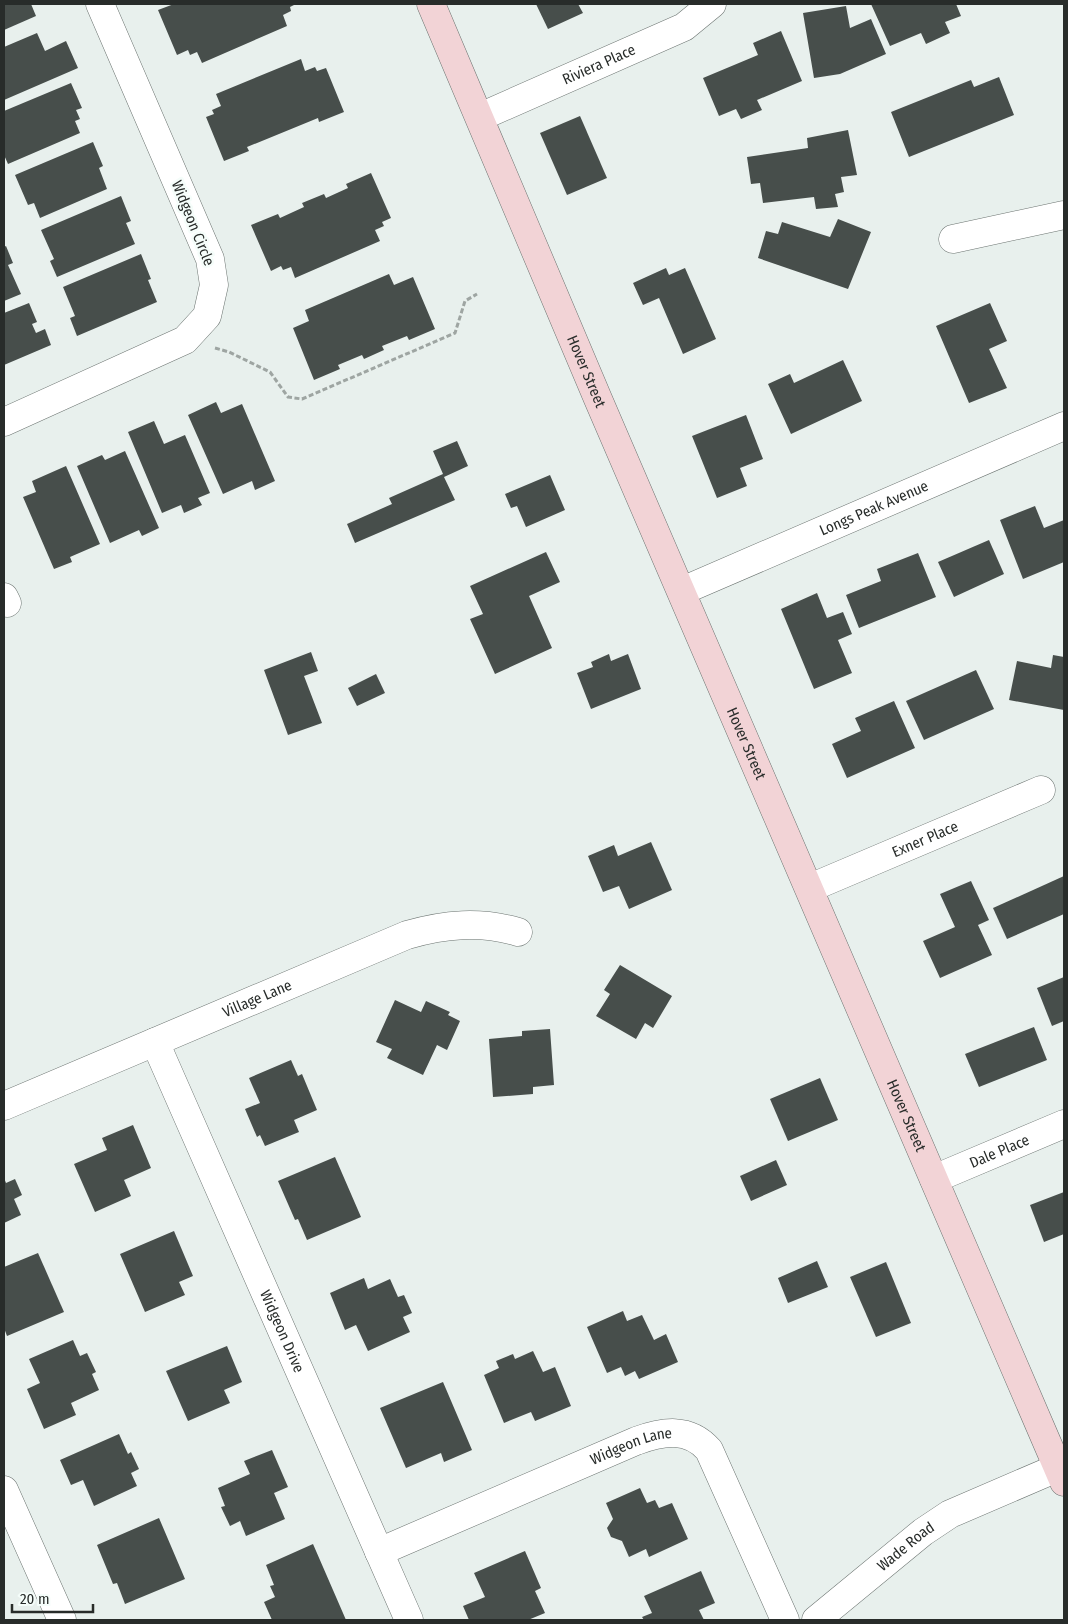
<svg xmlns="http://www.w3.org/2000/svg" width="1068" height="1624" font-family="'Fira Sans Condensed',sans-serif">
<style>
.building{fill:#474e4b}
.lines{fill:none;stroke-linecap:round;stroke-linejoin:round}
.minor-casing{stroke:#6c7471;stroke-width:29}
.tertiary-casing{stroke:#6c7471;stroke-width:29}
.secondary-casing{stroke:#6c7471;stroke-width:29}
.path{stroke:#9ea5a2;stroke-width:3;stroke-dasharray:5 2.5;stroke-linecap:butt}
.minor{stroke:#fff;stroke-width:28}
.tertiary{stroke:#fff;stroke-width:28}
.secondary{stroke:#f2d3d6;stroke-width:28}
.labels{text-anchor:middle;dominant-baseline:central;stroke-width:5;stroke-linejoin:round;paint-order:stroke}
.street-label{font-size:15px;fill:#282c2a;stroke:#f5fdfa}
</style>
<rect width="100%" height="100%" fill="#e8f0ed"/>
<!-- building -->
<g class="building">
<polygon points="4,4 31,4 36,16 4,30"/>
<polygon points="174,4 296,4 290,7 291,11 283,15 287,26 202,63 197,52 190,55 188,50 177,55 158,10"/>
<polygon points="536,4 578,4 583,13 548,29"/>
<polygon points="871,4 956,4 961,16 945,22 950,33 926,44 921,33 890,46"/>
<polygon points="846,6 850,28 871,19 886,54 840,74 814,78 803,13"/>
<polygon points="781,31 802,81 757,100 762,110 741,119 736,109 719,116 703,78 758,55 753,43"/>
<polygon points="37,33 45,51 66,41 78,68 4,100 4,47"/>
<polygon points="301,59 305,71 315,67 317,71 326,68 344,112 319,122 318,118 247,147 249,151 224,161 206,117 214,114 212,110 221,106 216,94"/>
<polygon points="999,77 1014,115 909,157 891,112 971,80 974,87"/>
<polygon points="71,83 82,108 76,110 80,119 75,121 80,133 8,164 4,155 4,111"/>
<polygon points="580,116 607,178 567,195 540,133"/>
<polygon points="848,130 857,175 841,177 844,192 835,194 838,207 816,209 814,197 763,203 760,183 751,184 747,157 808,148 807,138"/>
<polygon points="93,142 103,166 99,168 107,189 40,218 34,203 28,205 15,175"/>
<polygon points="371,173 391,218 382,222 384,226 375,230 380,241 295,278 291,267 283,270 281,266 271,271 251,225 278,214 280,218 304,207 302,203 324,194 326,198 348,188 346,184"/>
<polygon points="121,196 131,221 126,223 135,244 57,277 50,261 54,259 41,230"/>
<polygon points="838,219 871,232 848,289 758,258 766,231 778,234 782,222 830,237"/>
<polygon points="6,246 13,263 8,265 21,294 4,301 4,247"/>
<polygon points="141,254 151,279 148,280 157,302 77,336 70,318 75,316 63,287"/>
<polygon points="666,268 669,275 685,268 716,339 683,354 659,298 643,305 633,283"/>
<polygon points="389,274 394,285 413,277 435,329 409,340 407,336 382,346 384,350 364,359 362,355 338,365 340,369 314,380 293,328 309,321 305,310"/>
<polygon points="29,303 37,322 32,324 36,333 45,329 51,345 4,365 4,313"/>
<polygon points="990,303 1007,341 989,349 1007,388 969,403 936,326"/>
<polygon points="843,360 862,401 791,434 768,384 790,374 794,383"/>
<polygon points="216,402 221,413 242,404 275,481 255,490 252,481 223,494 188,415"/>
<polygon points="746,415 763,459 740,468 747,486 717,498 692,436"/>
<polygon points="154,421 164,444 185,435 210,493 198,498 202,505 184,513 181,505 162,513 128,432"/>
<polygon points="457,441 468,466 444,477 455,500 355,543 347,524 392,504 389,498 443,474 433,451"/>
<polygon points="125,451 159,528 142,536 139,530 110,543 77,466 102,455 105,460"/>
<polygon points="66,466 100,544 70,557 72,562 54,569 23,497 36,492 32,481"/>
<polygon points="550,475 565,510 526,527 517,506 511,508 505,494"/>
<polygon points="1035,506 1044,528 1064,520 1064,562 1023,579 1000,520"/>
<polygon points="989,540 1004,574 954,597 938,562"/>
<polygon points="546,552 560,582 529,596 552,648 495,674 470,619 483,614 470,586"/>
<polygon points="918,553 936,597 859,628 846,595 881,581 877,569"/>
<polygon points="817,593 827,618 843,612 852,634 838,640 852,673 814,689 781,609"/>
<polygon points="311,652 318,671 304,676 322,723 288,735 264,670"/>
<polygon points="609,654 611,661 628,654 641,689 591,709 577,673 593,667 591,662"/>
<polygon points="1053,655 1064,657 1064,710 1009,700 1017,661 1051,668"/>
<polygon points="976,670 994,709 924,740 906,701"/>
<polygon points="376,674 385,693 357,706 348,688"/>
<polygon points="894,701 915,748 847,778 832,744 861,731 855,718"/>
<polygon points="651,842 672,890 629,909 619,886 603,892 588,856 614,845 618,856"/>
<polygon points="1064,876 1064,914 1007,939 993,908"/>
<polygon points="971,881 989,920 978,925 992,955 940,978 923,941 955,927 940,894"/>
<polygon points="620,965 672,996 653,1028 645,1023 636,1039 596,1016 610,994 604,990"/>
<polygon points="1064,977 1064,1021 1052,1026 1037,988"/>
<polygon points="395,1000 421,1012 426,1001 450,1012 448,1015 460,1021 447,1050 437,1045 423,1075 387,1058 392,1049 376,1042"/>
<polygon points="1034,1027 1047,1060 979,1087 965,1054"/>
<polygon points="550,1029 554,1085 533,1087 533,1094 493,1097 489,1039 522,1036 522,1031"/>
<polygon points="291,1060 298,1076 302,1074 317,1110 294,1120 299,1132 265,1146 260,1135 257,1137 245,1109 260,1103 249,1078"/>
<polygon points="820,1078 838,1120 788,1141 770,1099"/>
<polygon points="133,1125 151,1168 124,1180 131,1196 95,1212 74,1164 107,1150 102,1138"/>
<polygon points="335,1157 361,1217 307,1240 298,1219 295,1220 278,1181"/>
<polygon points="776,1160 787,1185 751,1201 740,1176"/>
<polygon points="4,1178 6,1183 15,1179 22,1195 14,1199 21,1215 4,1223"/>
<polygon points="1064,1192 1064,1234 1044,1242 1030,1205"/>
<polygon points="174,1231 193,1276 179,1282 185,1295 145,1312 120,1254"/>
<polygon points="38,1253 64,1312 7,1336 4,1328 4,1267"/>
<polygon points="817,1261 828,1287 788,1303 778,1278"/>
<polygon points="886,1262 911,1323 876,1337 850,1277"/>
<polygon points="364,1278 368,1289 390,1279 398,1297 404,1295 412,1313 403,1317 410,1332 368,1351 356,1325 345,1330 330,1293"/>
<polygon points="623,1311 627,1321 642,1315 654,1340 666,1334 678,1362 639,1379 635,1371 625,1376 621,1367 607,1373 587,1327"/>
<polygon points="73,1340 80,1356 87,1353 96,1372 92,1374 99,1390 71,1403 76,1415 44,1429 27,1389 40,1383 29,1359"/>
<polygon points="227,1346 242,1382 224,1390 230,1403 188,1421 166,1371"/>
<polygon points="533,1351 543,1372 555,1367 571,1406 535,1421 531,1412 504,1423 484,1375 499,1368 496,1361 513,1354 515,1359"/>
<polygon points="443,1382 472,1450 444,1462 441,1453 406,1468 380,1408"/>
<polygon points="119,1434 128,1454 131,1452 139,1469 131,1473 137,1486 94,1506 83,1480 71,1485 60,1460"/>
<polygon points="272,1450 288,1487 274,1493 285,1519 246,1536 240,1521 230,1526 221,1507 225,1506 218,1488 250,1474 244,1461"/>
<polygon points="640,1488 647,1503 655,1500 659,1508 672,1503 688,1539 649,1557 646,1549 629,1557 622,1541 611,1537 607,1528 613,1519 606,1503"/>
<polygon points="159,1518 185,1579 125,1604 117,1583 113,1584 97,1545"/>
<polygon points="313,1544 346,1620 272,1620 264,1602 275,1597 270,1586 274,1585 266,1565"/>
<polygon points="525,1551 541,1588 535,1591 545,1613 528,1620 469,1620 463,1606 485,1597 474,1573"/>
<polygon points="701,1571 715,1603 699,1610 704,1620 644,1620 642,1617 652,1613 644,1596"/>
</g>
<g class="lines">
<defs>
<g id="minor">
<path id="s1" d="M480 117 684 27 712 4"/>
<polyline points="953,239 1064,215"/>
<polyline points="4,422 185,340 207,316 214,285 210,259 100,4"/>
<polyline points="4,597 7,603"/>
<path id="s2" d="M810 888 1041 790"/>
<path id="s3" d="M155 1042 409 1620"/>
<path id="s4" d="M4 1106 407 935C445 924 480 921 518 932"/>
<path id="s5" d="M934 1179 1064 1124"/>
<polyline points="4,1490 62,1620"/>
<path id="s6" d="M379 1552 636 1441C663 1431 689 1427 709 1450L785 1620"/>
<path id="s7" d="M816 1620 923 1532 950 1514 1064 1465"/>
</g>
<g id="tertiary">
<path id="s8" d="M682 591 1064 426"/>
</g>
<g id="secondary">
<path id="s9" d="M431 4 598 399 1064 1482"/>
</g>
</defs>
<!-- minor casing -->
<use href="#minor" class="minor-casing"/>
<!-- tertiary casing -->
<use href="#tertiary" class="tertiary-casing"/>
<!-- secondary casing -->
<use href="#secondary" class="secondary-casing"/>
<!-- path -->
<polyline class="path" points="215,348 229,352 270,372 288,397 302,399 455,333 465,301 477,294"/>
<!-- minor -->
<use href="#minor" class="minor"/>
<!-- tertiary -->
<use href="#tertiary" class="tertiary"/>
<!-- secondary -->
<use href="#secondary" class="secondary"/>
</g>
<g class="labels">
<!-- street labels -->
<g class="street-label">
<text stroke="none"><textPath href="#s1" startOffset="130">Riviera Place</textPath></text>
<text transform="translate(193 223) rotate(68)">Widgeon Circle</text>
<text stroke="none"><textPath href="#s9" startOffset="399">Hover Street</textPath></text>
<text stroke="none"><textPath href="#s8" startOffset="209">Longs Peak Avenue</textPath></text>
<text stroke="none"><textPath href="#s9" startOffset="804">Hover Street</textPath></text>
<text stroke="none"><textPath href="#s2" startOffset="125">Exner Place</textPath></text>
<text stroke="none"><textPath href="#s4" startOffset="275">Village Lane</textPath></text>
<text stroke="none"><textPath href="#s9" startOffset="1209">Hover Street</textPath></text>
<text stroke="none"><textPath href="#s5" startOffset="71">Dale Place</textPath></text>
<text stroke="none"><textPath href="#s3" startOffset="316">Widgeon Drive</textPath></text>
<text stroke="none"><textPath href="#s6" startOffset="274">Widgeon Lane</textPath></text>
<text stroke="none"><textPath href="#s7" startOffset="116">Wade Road</textPath></text>
</g>
</g>
<!-- border -->
<rect width="1068" height="1624" fill="none" stroke="#282c2a" stroke-width="10"/>
<!-- scale -->
<path d="M12 1604v8h81v-8" fill="none" stroke="#282c2a" stroke-width="2.5"/>
<text x="20" y="1604" font-size="15" fill="#282c2a" stroke="#f5fdfa" stroke-width="4" paint-order="stroke">20 m</text>
</svg>
